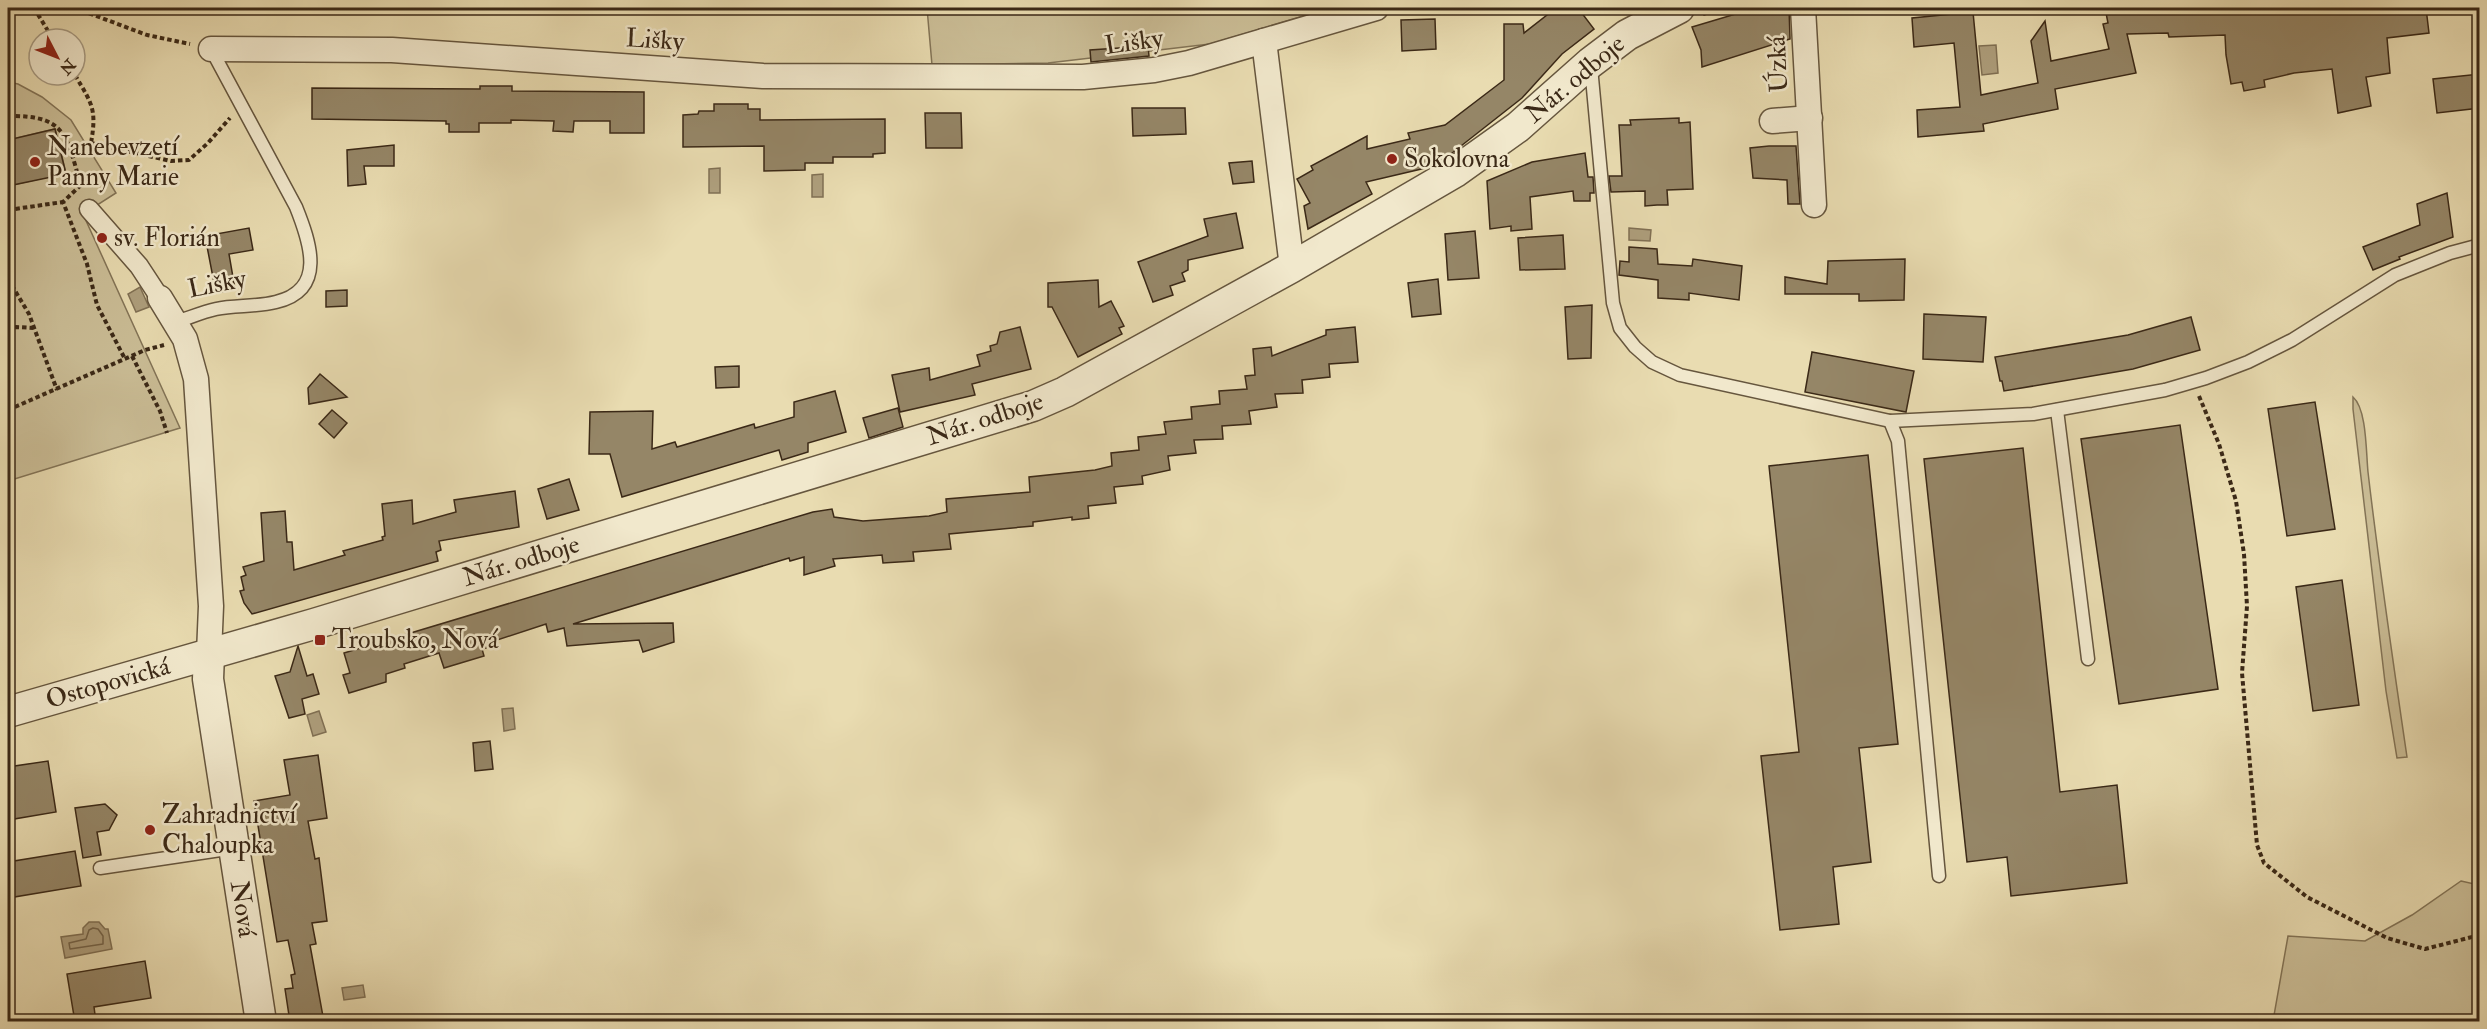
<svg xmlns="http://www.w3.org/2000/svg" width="2487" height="1029" font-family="'IM FELL Double Pica',serif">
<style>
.green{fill:#cbbe97;stroke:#837457;stroke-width:1.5}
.water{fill:#ae9f7d;stroke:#807054;stroke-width:1.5}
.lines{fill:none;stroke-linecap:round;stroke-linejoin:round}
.shore{stroke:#74644a;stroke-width:1.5}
.building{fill:#958667;stroke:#3b2917;stroke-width:1.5}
.service-casing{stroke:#66563e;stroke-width:15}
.pedestrian-casing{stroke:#66563e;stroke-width:21}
.minor-casing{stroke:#66563e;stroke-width:27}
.tertiary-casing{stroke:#66563e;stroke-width:33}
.path{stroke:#3b2917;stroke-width:4;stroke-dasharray:4.5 3;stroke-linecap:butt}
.service{stroke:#f1e8cc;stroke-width:12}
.pedestrian{stroke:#f1e8cc;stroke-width:18}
.minor{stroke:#f1e8cc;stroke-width:24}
.tertiary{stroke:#f1e8cc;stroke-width:30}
.poi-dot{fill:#8f2418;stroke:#f1e8cc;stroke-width:2}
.labels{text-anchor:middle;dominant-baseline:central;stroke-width:5;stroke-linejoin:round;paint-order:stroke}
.street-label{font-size:26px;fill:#3b2917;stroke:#f1e8cc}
.poi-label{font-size:26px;fill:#3b2917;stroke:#f1e8cc;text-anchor:start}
</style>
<rect width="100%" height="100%" fill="#e9dcb1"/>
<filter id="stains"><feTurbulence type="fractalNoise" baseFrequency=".00333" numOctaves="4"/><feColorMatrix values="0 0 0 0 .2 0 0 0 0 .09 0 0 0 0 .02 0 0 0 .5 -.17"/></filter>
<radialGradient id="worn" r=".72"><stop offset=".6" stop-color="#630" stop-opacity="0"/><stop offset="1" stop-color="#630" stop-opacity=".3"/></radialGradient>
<!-- green -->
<g class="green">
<polygon points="927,8 1331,8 1210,44 1048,63 932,65"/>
<polygon points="8,82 18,84 42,97 71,120 116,193 83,214 180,428 8,481 8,324 11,323 8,313 8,186 66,173 55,129 8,140"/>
<path d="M2353 397C2367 409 2366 453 2368 472 2379 567 2393 662 2407 757L2397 758 2386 691 2353 409Z"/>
<polygon points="2461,881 2479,885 2479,1021 2273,1021 2288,936 2365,941 2412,915"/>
</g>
<!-- water -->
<g class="water">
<polygon points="1996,45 1998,73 1982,75 1979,46"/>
<polygon points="720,168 720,193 709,193 709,169"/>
<polygon points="823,174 823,197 812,197 812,175"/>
<polygon points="1629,228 1651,230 1650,241 1629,240"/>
<polygon points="140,287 149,307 136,312 128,294"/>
<polygon points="513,708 515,729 504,731 502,709"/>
<polygon points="319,711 326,732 313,736 307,715"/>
<polygon points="89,922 99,922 105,929 108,929 112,949 65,958 61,937 83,934 83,928"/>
<polygon points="363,985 365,997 344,1000 342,988"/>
</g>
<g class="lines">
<!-- shore -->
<polygon class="shore" points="93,928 98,929 103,936 103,944 70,949 69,943 86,939 89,930"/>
</g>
<!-- building -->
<g class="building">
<polygon points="1556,8 1578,8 1594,29 1562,54 1522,98 1447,157 1430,167 1366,182 1372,194 1308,229 1304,206 1310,203 1297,179 1313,170 1311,166 1367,136 1367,149 1410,139 1408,133 1445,125 1504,80 1504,24 1523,24 1524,33"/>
<polygon points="1770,8 1789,8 1790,39 1702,67 1701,50 1692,27 1749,10"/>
<polygon points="2105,8 2426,8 2429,33 2387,38 2390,73 2366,77 2371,106 2338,113 2332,69 2294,73 2264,80 2265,87 2244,91 2242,82 2231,84 2226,55 2225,35 2169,37 2168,33 2127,34 2136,73 2055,89 2058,109 1983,124 1984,131 1918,137 1917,110 1960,107 1954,43 1914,47 1912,18 1973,12 1981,95 2038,83 2031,41 2045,21 2051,61 2109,49 2103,24 2108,23"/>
<polygon points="1435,19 1436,49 1402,51 1401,20"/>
<polygon points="1148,46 1149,56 1091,62 1090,50"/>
<polygon points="2480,74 2480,108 2437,113 2433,79"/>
<polygon points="480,86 512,86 512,91 644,92 644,133 610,133 610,121 574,121 573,132 553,131 554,121 511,120 511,123 479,123 479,132 449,132 449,124 446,124 446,121 312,119 312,88 480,89"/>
<polygon points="714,104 748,104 748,109 760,109 760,120 885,119 885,153 873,154 873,157 833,157 833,163 805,163 805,170 764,171 764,146 683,147 683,115 698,114 699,111 714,111"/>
<polygon points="1132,108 1185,108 1186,134 1133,136"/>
<polygon points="925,113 961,113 962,148 926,148"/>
<polygon points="1679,118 1679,123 1690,122 1693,189 1667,190 1668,205 1657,205 1645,206 1645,191 1611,192 1609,176 1622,176 1619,125 1631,125 1630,120"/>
<polygon points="55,129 66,174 8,186 8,140"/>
<polygon points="394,145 394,166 364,166 366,184 348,186 347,150"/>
<polygon points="1769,146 1796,146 1800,204 1788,204 1787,180 1753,178 1750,148"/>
<polygon points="1585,153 1588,177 1593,177 1594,193 1590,193 1590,201 1574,201 1573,191 1530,197 1532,229 1511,231 1511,226 1490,229 1487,181 1532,162"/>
<polygon points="1252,161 1254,182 1233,184 1229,163"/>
<polygon points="2447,193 2453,237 2399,257 2400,259 2373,270 2363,247 2420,225 2417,204"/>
<polygon points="1236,213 1243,248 1188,260 1188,270 1182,273 1185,281 1170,286 1173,295 1153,302 1138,262 1208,236 1204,219"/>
<polygon points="249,228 253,250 229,254 235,289 216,293 205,236"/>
<polygon points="1475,231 1479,278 1448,280 1445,234"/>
<polygon points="1563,235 1565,269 1520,270 1518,238"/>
<polygon points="1629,247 1657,249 1658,264 1692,266 1693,259 1742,266 1739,300 1689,293 1689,300 1658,298 1658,280 1619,275 1620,261 1629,262"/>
<polygon points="1905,259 1904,300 1859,301 1859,294 1785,294 1785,277 1827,284 1828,261"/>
<polygon points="1438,279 1441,314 1412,317 1408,283"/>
<polygon points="1098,280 1099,307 1111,301 1124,326 1119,328 1122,334 1078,357 1052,307 1048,307 1048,283"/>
<polygon points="347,290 347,306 326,307 326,291"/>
<polygon points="1592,305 1591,358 1568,359 1565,307"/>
<polygon points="1924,314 1986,317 1983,362 1923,359"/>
<polygon points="2191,317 2200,350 2133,369 2004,391 2002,381 2000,381 1995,357 2128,335"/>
<polygon points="1020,327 1031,369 972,384 975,395 900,412 892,375 929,368 930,380 980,366 977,355 991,351 990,346 997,344 1000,332"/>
<polygon points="1355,327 1358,362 1329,364 1330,377 1302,380 1303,393 1275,394 1277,407 1249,411 1251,424 1222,426 1223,439 1194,440 1196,453 1168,456 1170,470 1142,476 1143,484 1114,487 1116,503 1088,506 1089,518 1072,520 1072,517 1033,522 1033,526 949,534 951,549 913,552 914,561 883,563 882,555 833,559 835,566 804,575 804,557 790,561 789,558 573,624 673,623 674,642 643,652 639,640 567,646 564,628 548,632 546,624 485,644 486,648 482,649 484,656 444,668 439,653 404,664 405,668 386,674 386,682 349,693 343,675 350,673 344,653 813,512 832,509 834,517 863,521 929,516 947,512 946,499 1030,492 1029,477 1095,470 1112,466 1111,453 1139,450 1138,437 1166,434 1164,422 1192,419 1191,407 1220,404 1219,391 1247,389 1245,376 1255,375 1253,349 1271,347 1272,356 1326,335 1326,330"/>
<polygon points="1812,352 1914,371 1906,412 1805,392"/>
<polygon points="739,366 739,387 716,388 715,367"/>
<polygon points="320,374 347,397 309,404 308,388"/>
<polygon points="835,391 846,432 808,443 808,452 782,460 779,450 622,497 610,454 589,454 590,412 653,411 652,449 675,442 677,447 754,424 755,428 794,417 794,402"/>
<polygon points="2315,402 2335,529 2287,536 2268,409"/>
<polygon points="898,408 903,427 869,438 863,418"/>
<polygon points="332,410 347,423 334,438 319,424"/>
<polygon points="2180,425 2218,689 2119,704 2081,439"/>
<polygon points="2023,448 2060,792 2117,785 2127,883 2011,896 2007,857 1967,862 1924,459"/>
<polygon points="1868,455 1898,744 1859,748 1871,862 1833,867 1839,924 1780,930 1761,756 1799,752 1769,466"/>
<polygon points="569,479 579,510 547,519 538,489"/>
<polygon points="515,491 519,527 439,541 441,550 436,552 438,561 252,614 244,603 240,591 244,590 241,577 246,575 243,567 264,561 261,513 285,511 287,542 292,542 294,570 345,555 343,551 383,540 382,537 385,536 382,504 412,500 413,524 456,512 454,500"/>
<polygon points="2342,580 2359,705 2313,711 2296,587"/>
<polygon points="298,646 307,676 313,674 319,694 302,699 305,714 289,718 275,676 290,672"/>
<polygon points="490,741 493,769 475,771 473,743"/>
<polygon points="318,755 327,818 308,821 315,859 319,858 327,921 312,923 316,944 310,945 324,1022 290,1022 285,989 293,988 291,975 295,974 288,940 277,942 254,801 290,795 284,760"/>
<polygon points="48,761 56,812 8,820 8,767"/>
<polygon points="105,804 117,815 109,830 97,832 101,855 83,858 75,808"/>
<polygon points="75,851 81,886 8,898 8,862"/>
<polygon points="145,961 151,998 94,1007 96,1022 75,1022 67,974"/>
</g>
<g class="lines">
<defs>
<g id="service">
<polyline points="1591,67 1613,303 1620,328 1635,347 1652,362 1680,375 1890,421 2033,414 2165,390 2206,378 2248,362 2292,340 2395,275 2450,253 2480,245"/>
<path d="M176 322C189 318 202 312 216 309 235 305 256 307 276 302 327 290 310 242 296 207L211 49"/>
<polyline points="2057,410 2088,659"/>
<polyline points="1890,421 1898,441 1939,876"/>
<polyline points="100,868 234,848"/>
</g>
<polyline id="pedestrian" points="89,209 139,266 160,298"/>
<g id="minor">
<polyline points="1803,8 1814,205"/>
<polyline points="1264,41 1292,267"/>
<polyline points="211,49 392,50 763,76 1083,77 1154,70 1189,63 1376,8"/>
<polyline points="1772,121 1810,118"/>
<polyline points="160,298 185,339 196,379 211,606 209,654"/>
</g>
<g id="tertiary">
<polyline points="209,654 208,679 261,1022"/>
<polyline points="8,712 314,624 1033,406 1065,392 1292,267 1455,172 1518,127 1590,63 1627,35 1679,8"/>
</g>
</defs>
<!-- service casing -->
<use href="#service" class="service-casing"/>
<!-- pedestrian casing -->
<use href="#pedestrian" class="pedestrian-casing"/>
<!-- minor casing -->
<use href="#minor" class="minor-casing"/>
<!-- tertiary casing -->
<use href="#tertiary" class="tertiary-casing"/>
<!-- path -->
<g class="path">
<polyline points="34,8 53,39"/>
<polyline points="75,8 147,35 190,44"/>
<polyline points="1703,14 1722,8"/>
<path d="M75 75C92 104 97 109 91 143"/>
<path d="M8 116C68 115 66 137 81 185"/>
<polyline points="61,151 91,143 171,161 189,160 208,143 230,118"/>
<polyline points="81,185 63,202 87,264 97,305 125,359"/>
<polyline points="8,210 63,202"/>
<polyline points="8,279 29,314 57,390"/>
<polyline points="8,331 16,327 33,328"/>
<polyline points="132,356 160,411 167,433"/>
<polyline points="2199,396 2219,444 2236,501 2244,554 2247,606 2242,673 2257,845 2264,863 2307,897 2387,938 2425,949 2480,935"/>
<polyline points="8,410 145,350 164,345"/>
</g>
<!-- service -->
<use href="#service" class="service"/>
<!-- pedestrian -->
<use href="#pedestrian" class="pedestrian"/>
<!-- minor -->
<use href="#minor" class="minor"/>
<!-- tertiary -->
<use href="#tertiary" class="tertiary"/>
</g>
<!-- markers -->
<g class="poi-dot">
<circle cx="1392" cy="159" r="6"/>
<circle cx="35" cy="162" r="6"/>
<circle cx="102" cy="238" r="6"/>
<rect x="314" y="634" width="12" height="12" rx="3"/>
<circle cx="150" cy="830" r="6"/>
</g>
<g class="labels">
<!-- street labels -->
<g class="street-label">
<text transform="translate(655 40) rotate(4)">Lišky</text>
<text transform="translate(1134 42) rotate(-8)">Lišky</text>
<text transform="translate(1778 64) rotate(-93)">Úzká</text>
<text transform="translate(1575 79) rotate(-40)">Nár. odboje</text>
<text transform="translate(217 284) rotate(-11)">Lišky</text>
<text transform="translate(985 419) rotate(-18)">Nár. odboje</text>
<text transform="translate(521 561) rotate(-17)">Nár. odboje</text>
<text transform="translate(108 683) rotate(-16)">Ostopovická</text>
<text transform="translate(243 909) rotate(81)">Nová</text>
</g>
<!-- poi labels -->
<g class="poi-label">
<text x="47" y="147">Nanebevzetí<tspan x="47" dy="30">Panny Marie</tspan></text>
<text x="1404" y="159">Sokolovna</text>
<text x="114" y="238">sv. Florián</text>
<text x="332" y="640">Troubsko, Nová</text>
<text x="162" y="815">Zahradnictví<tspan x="162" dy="30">Chaloupka</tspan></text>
</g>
</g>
<!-- margin -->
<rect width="2487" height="1029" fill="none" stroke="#e9dcb1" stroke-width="30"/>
<rect x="9" y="9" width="2469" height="1011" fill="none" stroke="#3b2917" stroke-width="3"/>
<rect x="15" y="15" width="2457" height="999" fill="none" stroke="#3b2917" stroke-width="1.5"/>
<!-- north arrow -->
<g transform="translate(57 57) rotate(132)"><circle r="28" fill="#f1e8cc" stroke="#a89c84" stroke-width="1.5"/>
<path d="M0-4.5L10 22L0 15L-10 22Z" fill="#8f2418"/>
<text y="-9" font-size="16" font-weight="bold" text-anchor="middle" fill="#3b2917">N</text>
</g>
<rect width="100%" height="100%" filter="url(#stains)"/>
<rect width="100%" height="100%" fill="url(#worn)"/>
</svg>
